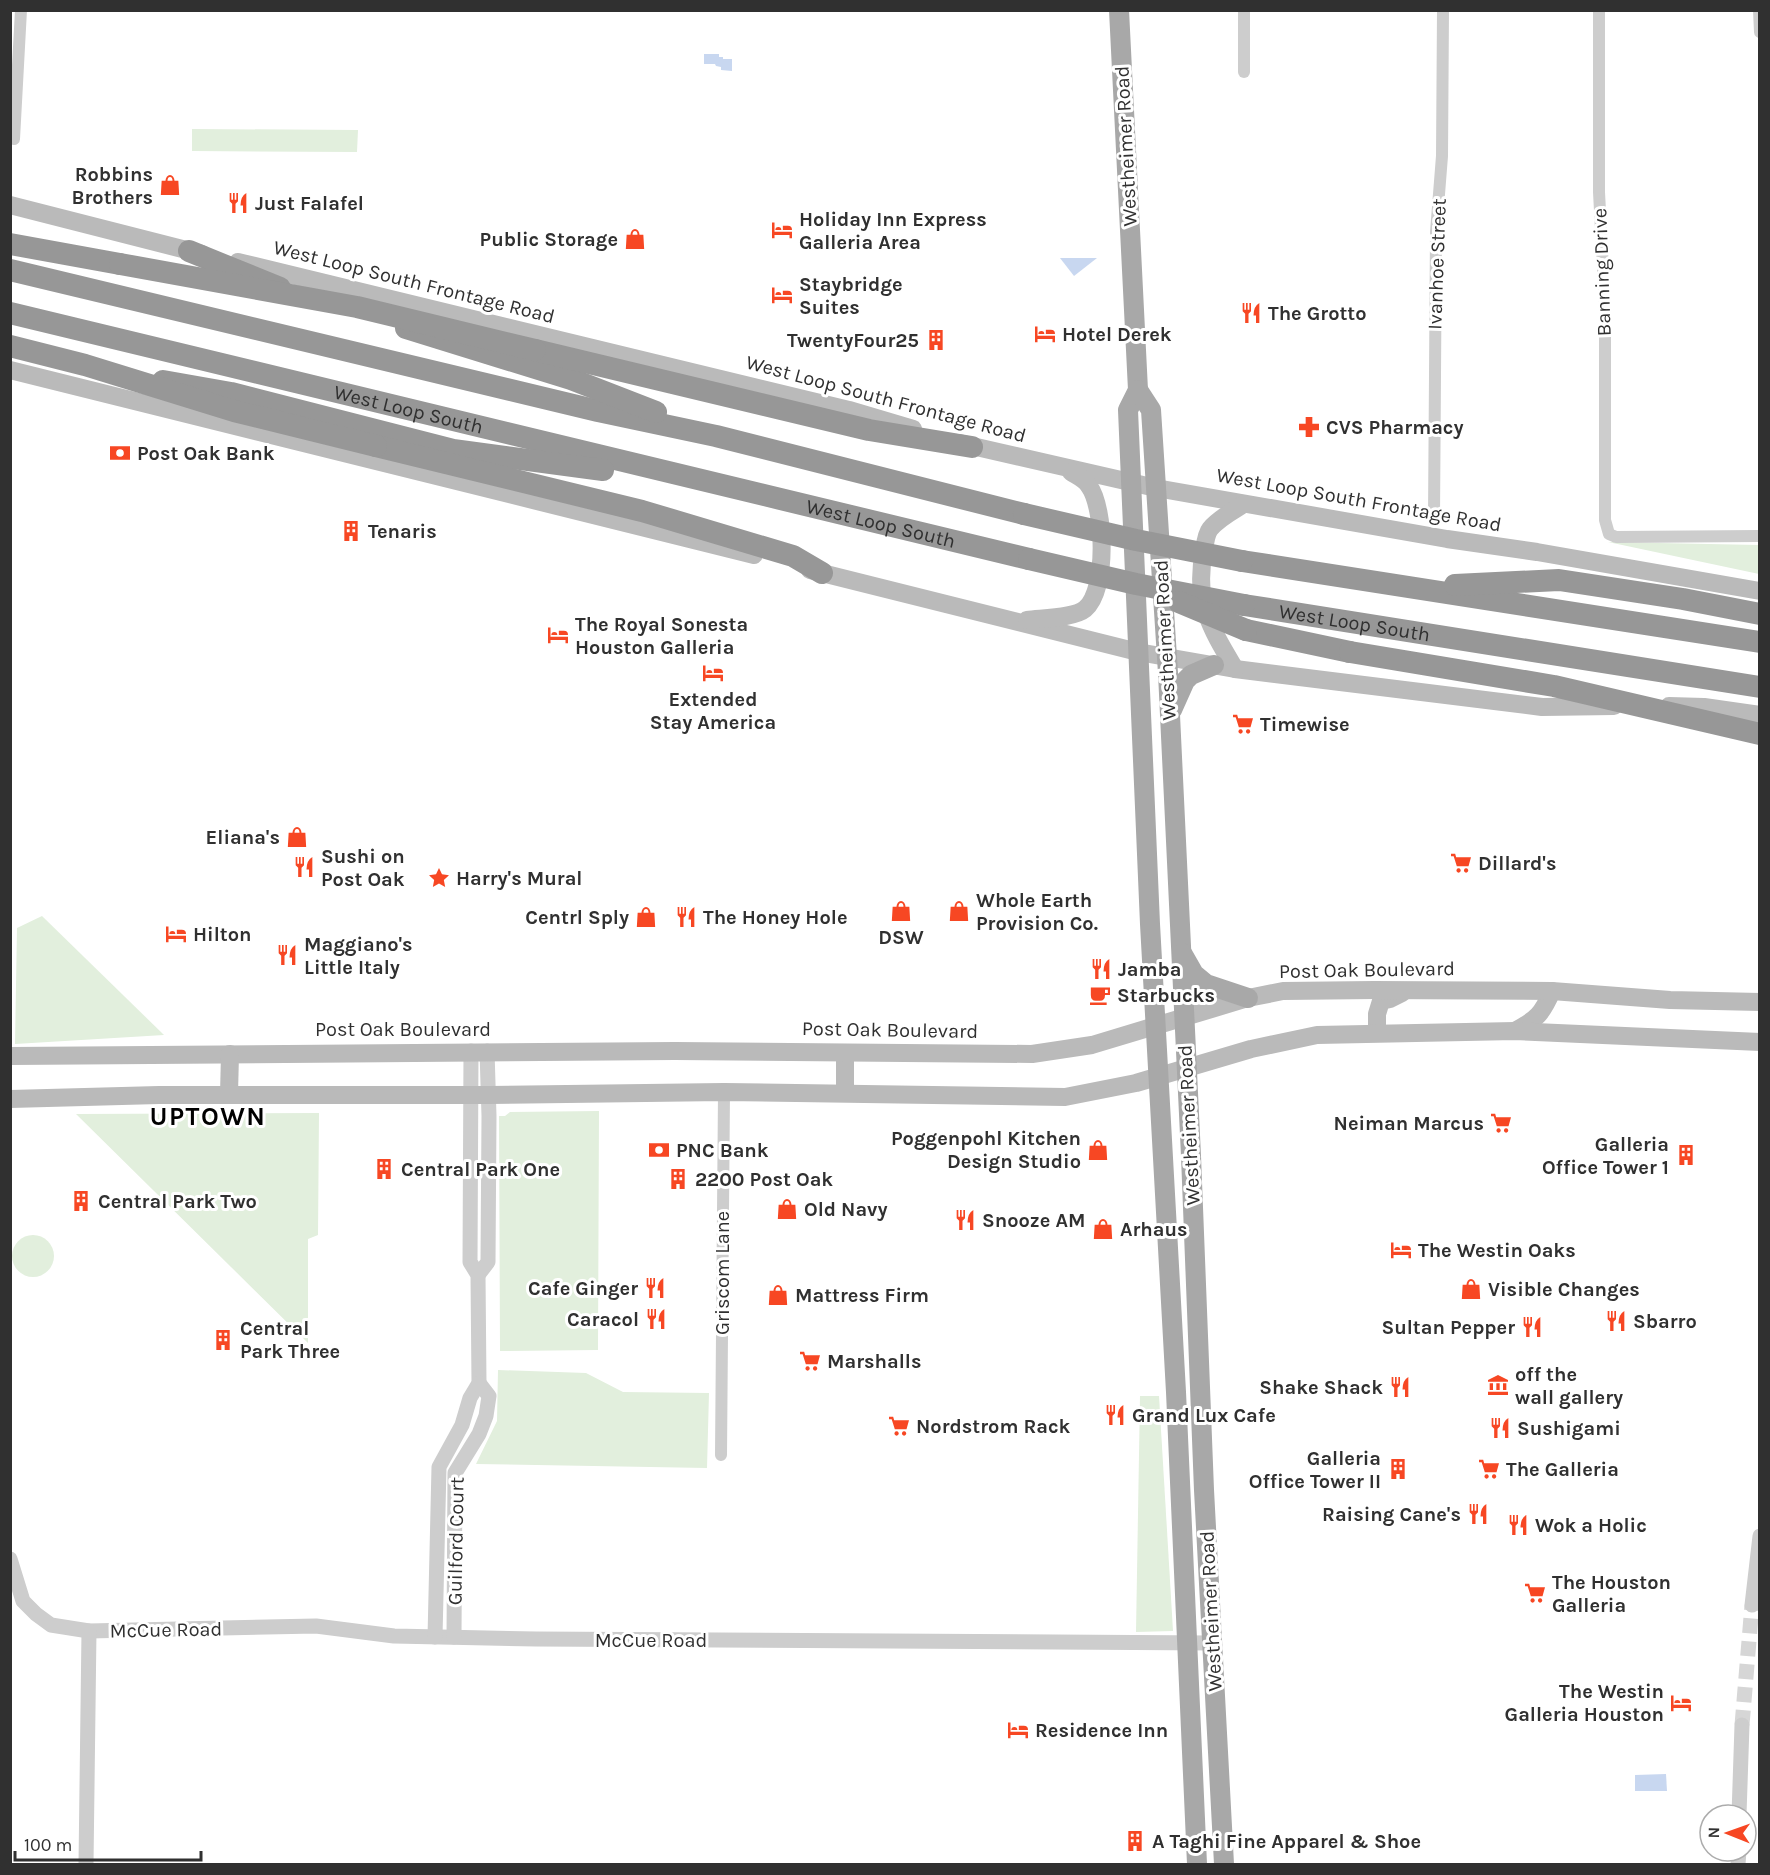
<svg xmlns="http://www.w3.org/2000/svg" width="1770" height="1875" font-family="Karla,sans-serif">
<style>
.green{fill:#e2efdd}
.water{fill:#c8d7f0}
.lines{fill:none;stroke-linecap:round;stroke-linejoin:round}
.tertiary-tunnel{stroke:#d6d6d6;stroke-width:15;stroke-dasharray:15 8;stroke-linecap:butt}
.minor{stroke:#cdcdcd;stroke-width:12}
.tertiary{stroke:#cdcdcd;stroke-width:15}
.secondary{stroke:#bababa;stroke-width:18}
.primary{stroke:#a8a8a8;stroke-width:20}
.motorway{stroke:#979797;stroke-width:22}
.motorway-bridge{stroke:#979797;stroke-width:22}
.labels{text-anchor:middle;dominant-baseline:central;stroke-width:6;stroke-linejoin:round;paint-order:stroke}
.street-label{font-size:20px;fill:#303030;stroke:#fff}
.poi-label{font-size:20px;font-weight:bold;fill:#303030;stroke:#fff;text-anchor:start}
.district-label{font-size:26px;font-weight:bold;letter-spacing:1.5px;fill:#000;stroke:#fff}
</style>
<rect width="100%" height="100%" fill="#fff"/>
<!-- green -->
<g class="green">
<polygon points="192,129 358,130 357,152 192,151"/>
<polygon points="1608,542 1759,545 1759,574"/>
<polygon points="42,916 164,1035 15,1044 17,928"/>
<polygon points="599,1111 598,1350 500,1351 499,1116 505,1116 510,1112"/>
<polygon points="319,1113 318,1235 308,1239 308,1343 76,1114"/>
<circle cx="33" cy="1256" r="21"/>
<polygon points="498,1370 586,1373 623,1392 709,1393 707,1468 476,1464 497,1421"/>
<polygon points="1140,1396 1159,1396 1173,1631 1136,1632"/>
</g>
<!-- water -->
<g class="water">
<polygon points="704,54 719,54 719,57 723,57 723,59 732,59 732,71 721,70 721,67 716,66 715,64 704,64"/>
<polygon points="1060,258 1097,258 1074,276"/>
<polygon points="1666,1774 1667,1791 1635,1791 1635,1775"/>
</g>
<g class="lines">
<!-- tertiary-tunnel -->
<polyline class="tertiary-tunnel" points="1742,1725 1752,1605"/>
<!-- minor -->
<g class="minor">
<polyline points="1599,10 1599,192 1605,307 1605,520 1609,534 1616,537 1760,536"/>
<polyline points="1759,10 1760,32"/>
<polyline points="1244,72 1244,10"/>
<polyline points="14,139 21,10"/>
<polyline points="1434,518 1436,232 1442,156 1443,10"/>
<polyline points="721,1455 724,1092"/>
</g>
<!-- tertiary -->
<g class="tertiary">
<polyline points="478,1275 488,1262 489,1116 487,1051"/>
<polyline points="10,1559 23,1601 36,1614 51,1625 89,1631 316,1626 394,1636 536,1639 1213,1643"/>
<polyline points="1752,1605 1760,1536"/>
<polyline points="435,1637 439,1467 462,1425 470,1398 479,1383 478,1275 470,1262 471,1051"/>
<polyline points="454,1637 455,1473 479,1434 486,1416 489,1396 479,1383"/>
<polyline points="1739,1815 1742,1725"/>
<polyline points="86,1864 89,1631"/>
<polyline points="1738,1864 1739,1851"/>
</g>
<!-- secondary -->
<g class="secondary">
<polyline points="10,205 202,254"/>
<polyline points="238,262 849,410 913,429"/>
<polyline points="10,370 754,555"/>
<polyline points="959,443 1156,488 1447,539 1537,552 1760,591"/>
<polyline points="810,570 1138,652 1235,669 1542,707 1614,706"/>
<path d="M1027 620C1043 618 1074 618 1085 609 1108 590 1105 508 1089 486 1085 479 1077 476 1071 472"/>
<path d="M1235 669C1210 627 1194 601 1204 551 1205 544 1206 534 1210 529 1219 518 1233 511 1244 504"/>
<polyline points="1669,706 1704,707 1760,715"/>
<path d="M1515 1031C1537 1019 1542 1014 1552 991"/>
<polyline points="1377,1033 1377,1014 1381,1001 1390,999 1402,993"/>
<polyline points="845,1053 845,1092"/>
<polyline points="10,1056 675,1051 1032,1054 1092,1045 1248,998 1283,991 1374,990 1552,991 1670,1000 1760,1002"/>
<polyline points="229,1094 230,1054"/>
<polyline points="10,1099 159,1095 489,1095 724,1092 1065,1097 1136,1083 1251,1049 1317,1035 1515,1031 1760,1042"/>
</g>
<!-- primary -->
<g class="primary">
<polyline points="1119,10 1138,390 1128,410 1150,924 1176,1392 1197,1864"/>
<polyline points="1138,390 1151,410 1168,673 1191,1156 1204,1490 1224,1864"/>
<polyline points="1172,710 1185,681 1191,675 1214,665"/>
<polyline points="1182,953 1194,974 1206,984 1248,998"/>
</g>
<!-- motorway -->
<g class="motorway">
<polyline points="10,244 120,264"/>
<polyline points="189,251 280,288"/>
<polyline points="10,270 598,411 716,436 1024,514"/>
<path id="s1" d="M10 313 1029 559"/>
<polyline points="406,328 571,379 656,412"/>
<polyline points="535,350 869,430 972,447"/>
<polyline points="163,381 231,393 453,450 603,470"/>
<polyline points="376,446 642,511 793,556 822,573"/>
<polyline points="1242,561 1760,642"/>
<polyline points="1455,585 1559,580 1683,599 1760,614"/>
<path id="s2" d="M1244 605 1760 687"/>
<polyline points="1246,630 1350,652"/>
</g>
<!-- motorway-bridge -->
<g class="motorway-bridge">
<polyline points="120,264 357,307 535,350"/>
<polyline points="10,346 85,365 234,411 376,446"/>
<polyline points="1024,514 1136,540 1242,561"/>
<polyline points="1029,559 1136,584 1244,605"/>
<polyline points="1179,602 1246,630"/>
<polyline points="1350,652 1554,686 1760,734"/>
</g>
</g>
<!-- icons -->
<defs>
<symbol id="shop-bare" viewBox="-9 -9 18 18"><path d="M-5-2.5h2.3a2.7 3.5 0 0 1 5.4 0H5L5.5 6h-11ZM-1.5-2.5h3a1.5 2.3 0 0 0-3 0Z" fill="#f74723" stroke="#fff" stroke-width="2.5" paint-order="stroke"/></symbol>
<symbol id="restaurant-bare" viewBox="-9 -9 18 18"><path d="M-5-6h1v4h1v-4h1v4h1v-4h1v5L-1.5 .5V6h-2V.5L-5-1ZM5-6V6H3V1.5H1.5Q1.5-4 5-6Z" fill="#f74723" stroke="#fff" stroke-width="2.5" paint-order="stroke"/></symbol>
<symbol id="hotel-bare" viewBox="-9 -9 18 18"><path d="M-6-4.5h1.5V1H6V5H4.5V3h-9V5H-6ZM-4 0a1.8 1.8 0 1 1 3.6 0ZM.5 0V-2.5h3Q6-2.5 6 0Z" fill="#f74723" stroke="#fff" stroke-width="2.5" paint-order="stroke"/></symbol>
<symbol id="building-bare" viewBox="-9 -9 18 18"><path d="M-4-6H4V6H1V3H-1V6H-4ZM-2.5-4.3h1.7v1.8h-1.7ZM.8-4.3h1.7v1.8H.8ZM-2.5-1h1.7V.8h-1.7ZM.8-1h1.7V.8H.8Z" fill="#f74723" stroke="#fff" stroke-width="2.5" paint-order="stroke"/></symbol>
<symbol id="pharmacy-bare" viewBox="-9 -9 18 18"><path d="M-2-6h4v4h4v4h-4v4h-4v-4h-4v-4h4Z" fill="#f74723" stroke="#fff" stroke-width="2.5" paint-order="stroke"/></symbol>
<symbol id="bank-bare" viewBox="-9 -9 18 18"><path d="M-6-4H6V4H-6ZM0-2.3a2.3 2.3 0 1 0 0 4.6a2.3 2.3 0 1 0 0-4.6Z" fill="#f74723" stroke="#fff" stroke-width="2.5" paint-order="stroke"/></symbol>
<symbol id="supermarket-bare" viewBox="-9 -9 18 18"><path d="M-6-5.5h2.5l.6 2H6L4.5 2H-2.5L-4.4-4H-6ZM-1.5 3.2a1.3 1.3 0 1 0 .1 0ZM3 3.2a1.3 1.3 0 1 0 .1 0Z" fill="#f74723" stroke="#fff" stroke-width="2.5" paint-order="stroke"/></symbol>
<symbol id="sight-bare" viewBox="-9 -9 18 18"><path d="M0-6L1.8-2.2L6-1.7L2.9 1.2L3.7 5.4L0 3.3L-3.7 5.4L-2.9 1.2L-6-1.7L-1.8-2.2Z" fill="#f74723" stroke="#fff" stroke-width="2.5" paint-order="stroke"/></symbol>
<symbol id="cafe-bare" viewBox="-9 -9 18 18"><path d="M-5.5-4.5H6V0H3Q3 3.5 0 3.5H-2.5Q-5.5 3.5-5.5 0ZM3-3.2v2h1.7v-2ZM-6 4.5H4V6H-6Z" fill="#f74723" stroke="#fff" stroke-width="2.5" paint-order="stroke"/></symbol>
<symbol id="museum-bare" viewBox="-9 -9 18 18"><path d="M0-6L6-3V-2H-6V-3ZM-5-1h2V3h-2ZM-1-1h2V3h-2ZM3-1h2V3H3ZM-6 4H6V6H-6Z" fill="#f74723" stroke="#fff" stroke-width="2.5" paint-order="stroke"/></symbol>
</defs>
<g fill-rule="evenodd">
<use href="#shop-bare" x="155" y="170" width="30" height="30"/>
<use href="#restaurant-bare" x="223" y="188" width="30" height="30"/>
<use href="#hotel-bare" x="767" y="215" width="30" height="30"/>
<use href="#shop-bare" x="620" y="224" width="30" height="30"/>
<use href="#hotel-bare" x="767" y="280" width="30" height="30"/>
<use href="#restaurant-bare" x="1236" y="298" width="30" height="30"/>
<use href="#hotel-bare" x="1030" y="319" width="30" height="30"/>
<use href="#building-bare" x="921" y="325" width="30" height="30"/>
<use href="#pharmacy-bare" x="1294" y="412" width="30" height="30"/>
<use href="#bank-bare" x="105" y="438" width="30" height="30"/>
<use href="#building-bare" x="336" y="516" width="30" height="30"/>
<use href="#hotel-bare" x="543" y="620" width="30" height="30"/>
<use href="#hotel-bare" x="698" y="658" width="30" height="30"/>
<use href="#supermarket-bare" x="1228" y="709" width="30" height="30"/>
<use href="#shop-bare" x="282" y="822" width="30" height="30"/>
<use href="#supermarket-bare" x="1446" y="848" width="30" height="30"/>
<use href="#restaurant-bare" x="289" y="852" width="30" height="30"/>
<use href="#sight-bare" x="424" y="863" width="30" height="30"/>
<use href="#shop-bare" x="886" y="896" width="30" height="30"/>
<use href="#shop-bare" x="944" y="896" width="30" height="30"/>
<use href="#shop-bare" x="631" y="902" width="30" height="30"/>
<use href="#restaurant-bare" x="671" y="902" width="30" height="30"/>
<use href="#hotel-bare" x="161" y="919" width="30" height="30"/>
<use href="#restaurant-bare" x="272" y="940" width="30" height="30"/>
<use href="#restaurant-bare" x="1086" y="954" width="30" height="30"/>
<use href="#cafe-bare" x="1085" y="980" width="30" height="30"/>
<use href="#supermarket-bare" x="1486" y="1108" width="30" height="30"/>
<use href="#bank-bare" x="644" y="1135" width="30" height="30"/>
<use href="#shop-bare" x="1083" y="1135" width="30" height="30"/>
<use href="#building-bare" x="1671" y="1140" width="30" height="30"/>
<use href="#building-bare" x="369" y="1154" width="30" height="30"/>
<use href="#building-bare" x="663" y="1164" width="30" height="30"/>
<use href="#building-bare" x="66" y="1186" width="30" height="30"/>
<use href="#shop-bare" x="772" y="1194" width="30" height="30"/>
<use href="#restaurant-bare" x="950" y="1205" width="30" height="30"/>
<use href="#shop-bare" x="1088" y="1214" width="30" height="30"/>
<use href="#hotel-bare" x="1386" y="1235" width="30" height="30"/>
<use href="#restaurant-bare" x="640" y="1273" width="30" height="30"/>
<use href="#shop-bare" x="1456" y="1274" width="30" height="30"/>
<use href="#shop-bare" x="763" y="1280" width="30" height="30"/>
<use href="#restaurant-bare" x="641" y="1304" width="30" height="30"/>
<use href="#restaurant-bare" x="1601" y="1306" width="30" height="30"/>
<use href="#restaurant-bare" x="1517" y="1312" width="30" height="30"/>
<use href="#building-bare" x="208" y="1325" width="30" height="30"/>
<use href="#supermarket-bare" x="795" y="1346" width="30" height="30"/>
<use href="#museum-bare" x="1483" y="1370" width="30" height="30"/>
<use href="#restaurant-bare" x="1385" y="1372" width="30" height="30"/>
<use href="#restaurant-bare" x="1100" y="1400" width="30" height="30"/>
<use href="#supermarket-bare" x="884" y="1411" width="30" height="30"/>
<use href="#restaurant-bare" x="1485" y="1413" width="30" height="30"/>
<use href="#building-bare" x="1383" y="1454" width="30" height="30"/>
<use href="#supermarket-bare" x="1474" y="1454" width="30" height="30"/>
<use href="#restaurant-bare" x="1463" y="1499" width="30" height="30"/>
<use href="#restaurant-bare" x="1503" y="1510" width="30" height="30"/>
<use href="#supermarket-bare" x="1520" y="1578" width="30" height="30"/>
<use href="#hotel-bare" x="1666" y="1688" width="30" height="30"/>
<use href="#hotel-bare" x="1003" y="1715" width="30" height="30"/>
<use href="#building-bare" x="1120" y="1826" width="30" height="30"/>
</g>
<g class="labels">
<!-- street labels -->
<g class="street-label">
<text transform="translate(1126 146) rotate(-93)">Westheimer Road</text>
<text transform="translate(1437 264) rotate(-88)">Ivanhoe Street</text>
<text transform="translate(1602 272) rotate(-92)">Banning Drive</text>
<text transform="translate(414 282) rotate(14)">West Loop South Frontage Road</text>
<text transform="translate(886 399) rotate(15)">West Loop South Frontage Road</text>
<text stroke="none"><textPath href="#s1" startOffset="410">West Loop South</textPath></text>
<text transform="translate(1359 500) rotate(10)">West Loop South Frontage Road</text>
<text stroke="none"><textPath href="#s1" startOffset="896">West Loop South</textPath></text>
<text stroke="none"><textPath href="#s2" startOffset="112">West Loop South</textPath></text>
<text transform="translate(1165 640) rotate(-93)">Westheimer Road</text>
<text transform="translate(1367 970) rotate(-1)">Post Oak Boulevard</text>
<text x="403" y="1029">Post Oak Boulevard</text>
<text transform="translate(890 1030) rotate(1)">Post Oak Boulevard</text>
<text transform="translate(1189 1125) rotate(-93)">Westheimer Road</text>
<text transform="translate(722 1273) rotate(-90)">Griscom Lane</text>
<text transform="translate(456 1541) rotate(-89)">Guilford Court</text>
<text transform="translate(1211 1611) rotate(-93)">Westheimer Road</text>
<text transform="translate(166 1630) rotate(-1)">McCue Road</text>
<text x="651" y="1640">McCue Road</text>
</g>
<!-- poi labels -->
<g class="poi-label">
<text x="153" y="174" text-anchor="end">Robbins<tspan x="153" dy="23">Brothers</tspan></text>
<text x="255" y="203">Just Falafel</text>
<text x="799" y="219">Holiday Inn Express<tspan x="799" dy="23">Galleria Area</tspan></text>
<text x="618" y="239" text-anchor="end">Public Storage</text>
<text x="799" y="284">Staybridge<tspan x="799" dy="23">Suites</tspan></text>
<text x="1268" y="313">The Grotto</text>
<text x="1062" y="334">Hotel Derek</text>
<text x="919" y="340" text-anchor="end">TwentyFour25</text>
<text x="1326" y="427">CVS Pharmacy</text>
<text x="137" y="453">Post Oak Bank</text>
<text x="368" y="531">Tenaris</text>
<text x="575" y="624">The Royal Sonesta<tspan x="575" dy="23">Houston Galleria</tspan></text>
<text x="713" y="699" text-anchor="middle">Extended<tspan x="713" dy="23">Stay America</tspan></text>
<text x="1260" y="724">Timewise</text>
<text x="280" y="837" text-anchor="end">Eliana's</text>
<text x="321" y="856">Sushi on<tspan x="321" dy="23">Post Oak</tspan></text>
<text x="1478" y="863">Dillard's</text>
<text x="456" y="878">Harry's Mural</text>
<text x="976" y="900">Whole Earth<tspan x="976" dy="23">Provision Co.</tspan></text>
<text x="629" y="917" text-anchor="end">Centrl Sply</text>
<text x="703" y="917">The Honey Hole</text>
<text x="193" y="934">Hilton</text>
<text x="901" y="937" text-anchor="middle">DSW</text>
<text x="304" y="944">Maggiano's<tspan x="304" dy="23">Little Italy</tspan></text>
<text x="1118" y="969">Jamba</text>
<text x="1117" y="995">Starbucks</text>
<text x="1484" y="1123" text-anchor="end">Neiman Marcus</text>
<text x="1081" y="1138" text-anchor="end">Poggenpohl Kitchen<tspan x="1081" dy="23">Design Studio</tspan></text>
<text x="1669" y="1144" text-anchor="end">Galleria<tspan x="1669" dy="23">Office Tower 1</tspan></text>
<text x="676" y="1150">PNC Bank</text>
<text x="401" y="1169">Central Park One</text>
<text x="695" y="1179">2200 Post Oak</text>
<text x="98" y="1201">Central Park Two</text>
<text x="804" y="1209">Old Navy</text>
<text x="982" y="1220">Snooze AM</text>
<text x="1120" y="1229">Arhaus</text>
<text x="1418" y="1250">The Westin Oaks</text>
<text x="638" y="1288" text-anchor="end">Cafe Ginger</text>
<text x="1488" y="1289">Visible Changes</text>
<text x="795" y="1295">Mattress Firm</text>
<text x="639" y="1319" text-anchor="end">Caracol</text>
<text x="1633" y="1321">Sbarro</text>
<text x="1515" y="1327" text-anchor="end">Sultan Pepper</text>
<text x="240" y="1328">Central<tspan x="240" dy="23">Park Three</tspan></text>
<text x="827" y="1361">Marshalls</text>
<text x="1515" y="1374">off the<tspan x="1515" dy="23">wall gallery</tspan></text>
<text x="1383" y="1387" text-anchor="end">Shake Shack</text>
<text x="1132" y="1415">Grand Lux Cafe</text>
<text x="916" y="1426">Nordstrom Rack</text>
<text x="1517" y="1428">Sushigami</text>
<text x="1381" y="1458" text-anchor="end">Galleria<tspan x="1381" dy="23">Office Tower II</tspan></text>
<text x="1506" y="1469">The Galleria</text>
<text x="1461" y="1514" text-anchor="end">Raising Cane's</text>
<text x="1535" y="1525">Wok a Holic</text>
<text x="1552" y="1582">The Houston<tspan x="1552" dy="23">Galleria</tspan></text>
<text x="1664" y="1691" text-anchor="end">The Westin<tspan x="1664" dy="23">Galleria Houston</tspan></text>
<text x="1035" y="1730">Residence Inn</text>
<text x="1152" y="1841">A Taghi Fine Apparel &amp; Shoe</text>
</g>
<!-- district labels -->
<g class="district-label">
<text x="208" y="1116">UPTOWN</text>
</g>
</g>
<!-- border -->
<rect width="1770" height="1875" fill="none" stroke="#303030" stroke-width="24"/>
<!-- north arrow -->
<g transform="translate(1728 1833) rotate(271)"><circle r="28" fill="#ffffff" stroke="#acacac" stroke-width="1.5"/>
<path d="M0-4.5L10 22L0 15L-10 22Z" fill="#f74723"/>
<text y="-9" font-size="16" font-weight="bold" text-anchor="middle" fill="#303030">N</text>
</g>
<!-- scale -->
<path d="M15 1851v9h186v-9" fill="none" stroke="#303030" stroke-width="3"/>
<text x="24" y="1851" font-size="18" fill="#303030" stroke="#ffffff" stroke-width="4.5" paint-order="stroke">100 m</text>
</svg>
